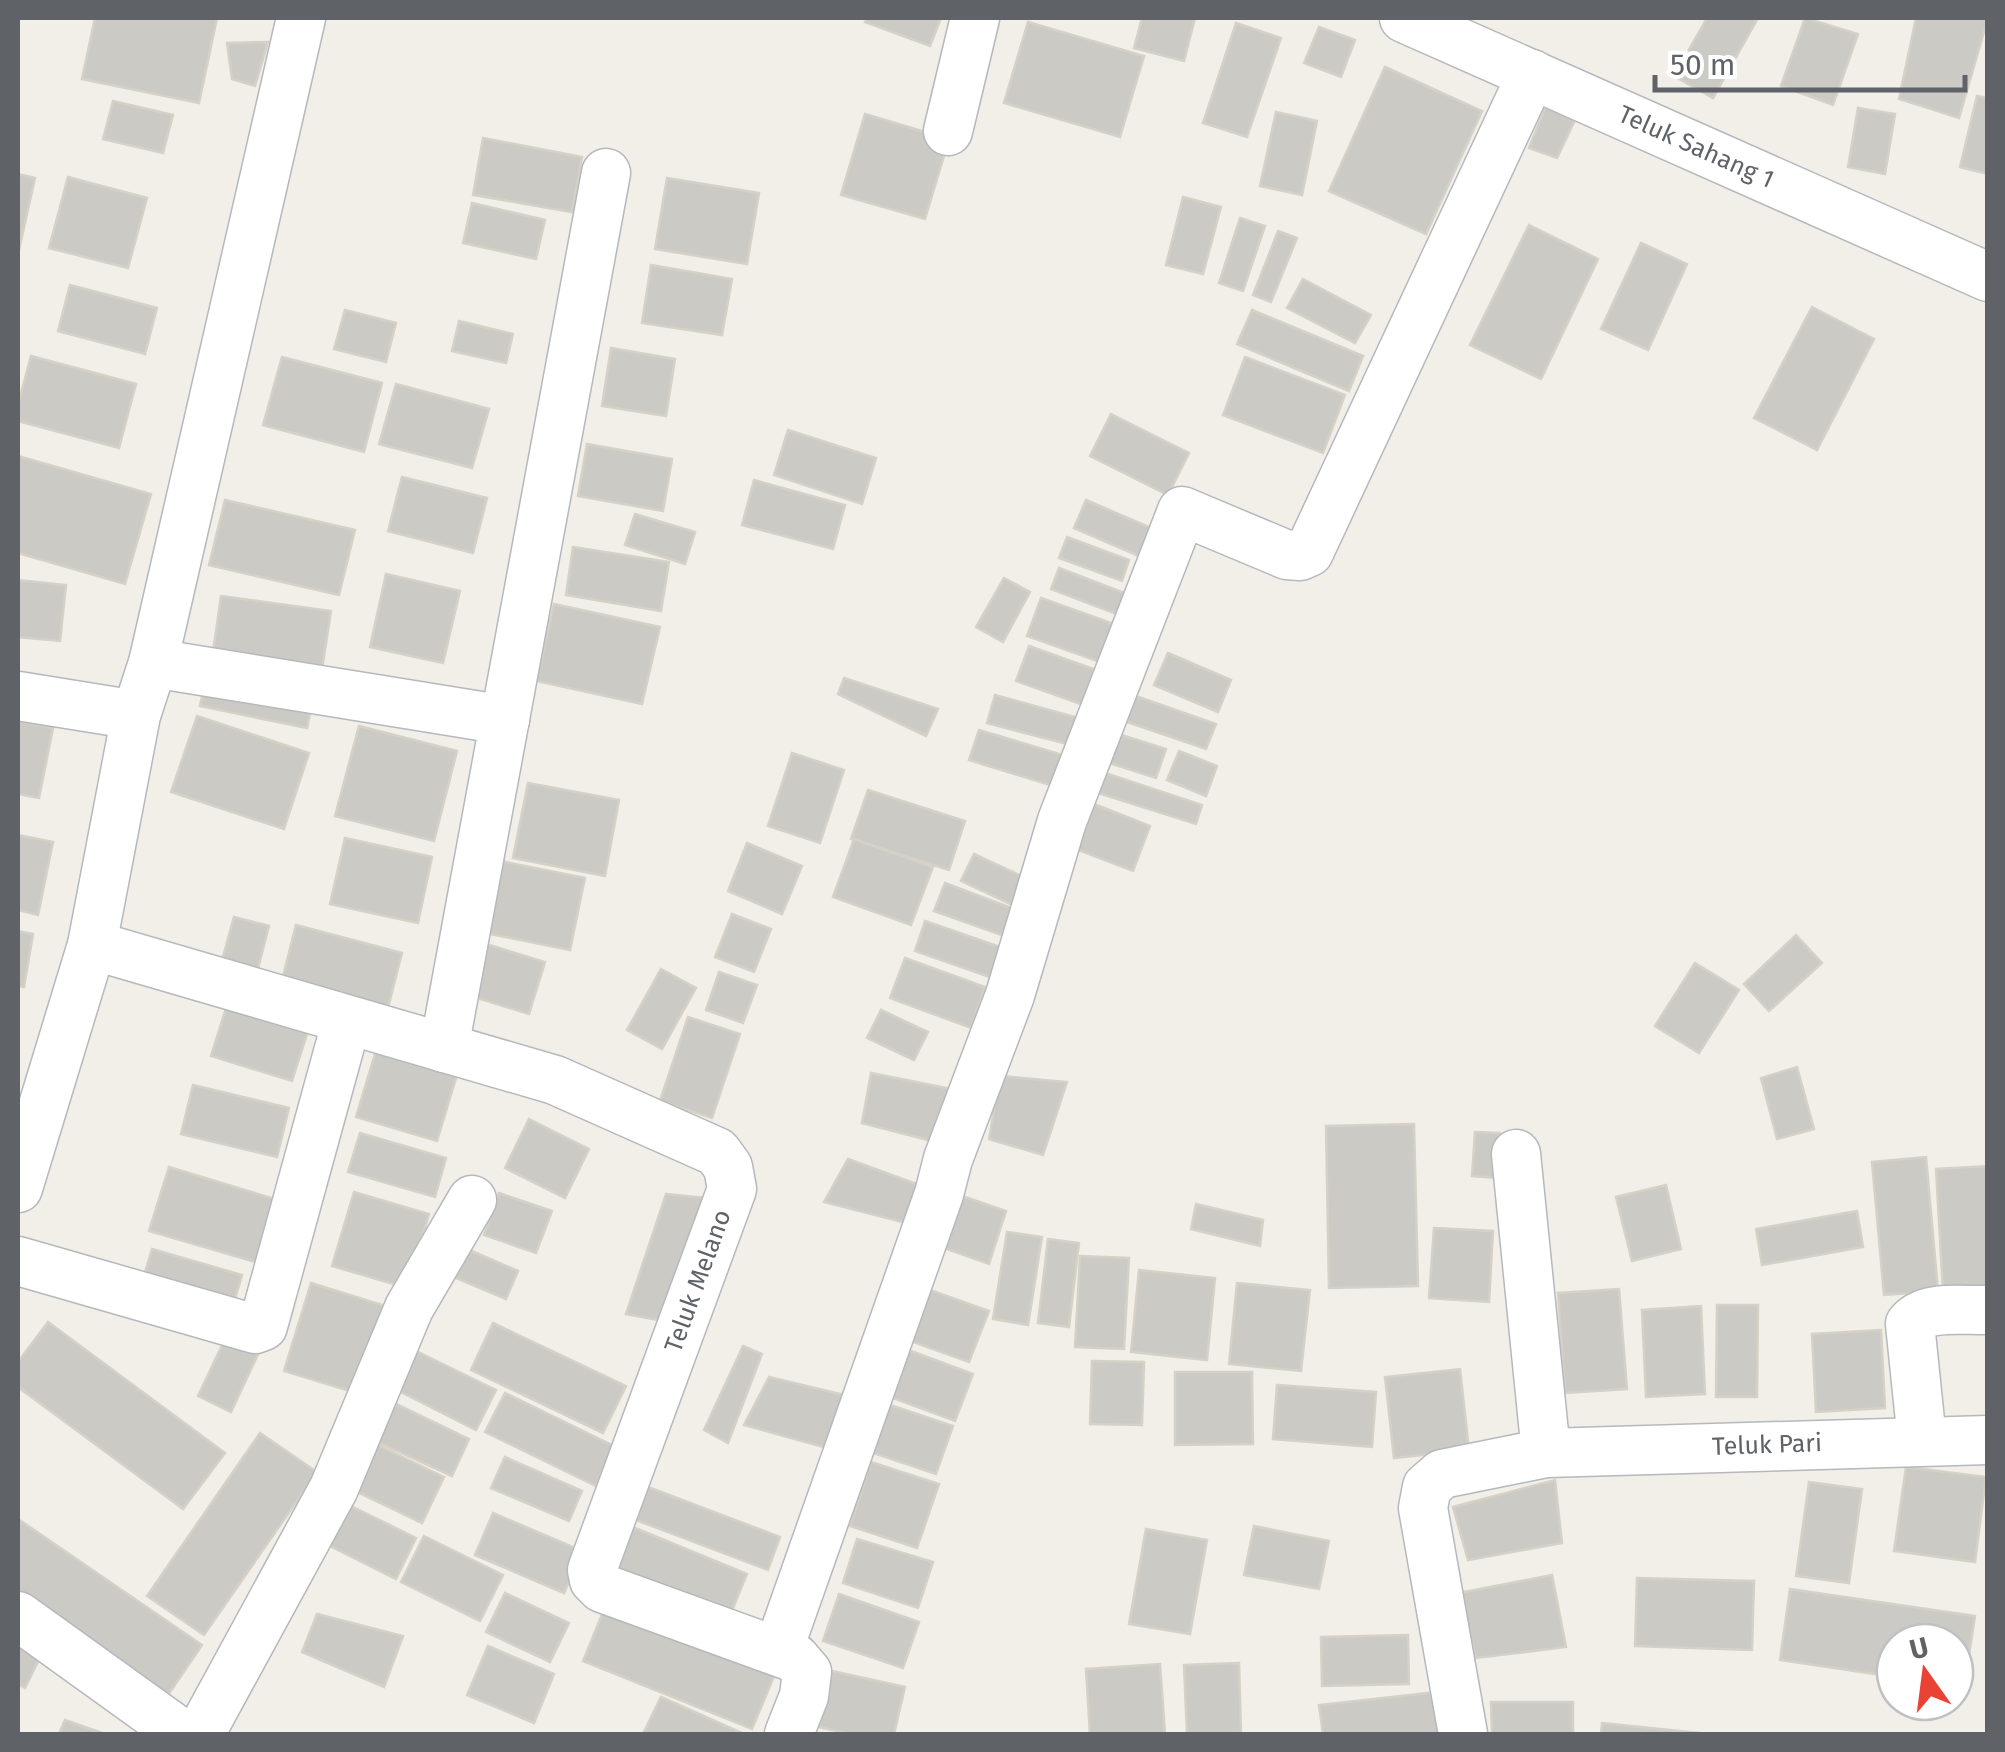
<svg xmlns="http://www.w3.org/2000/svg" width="2005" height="1752" font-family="'Fira Sans',sans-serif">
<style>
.building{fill:#cccac5;stroke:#d6d1c6;stroke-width:2.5}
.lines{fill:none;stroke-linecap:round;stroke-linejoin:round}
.minor-casing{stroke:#b5b8bc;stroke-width:51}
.minor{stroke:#fff;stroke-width:48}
.labels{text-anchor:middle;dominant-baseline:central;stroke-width:8;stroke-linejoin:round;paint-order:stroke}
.street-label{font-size:25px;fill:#5f6368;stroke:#fff}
</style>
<rect width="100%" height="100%" fill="#f1efe8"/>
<!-- building -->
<g class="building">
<polygon points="95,18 217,18 199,103 82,79"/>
<polygon points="867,18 941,18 930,46 865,22"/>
<polygon points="1142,18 1195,18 1184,61 1134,48"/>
<polygon points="1707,18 1758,18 1713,98 1674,76"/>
<polygon points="1805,18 1858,34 1833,105 1781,86"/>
<polygon points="1916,18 1988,18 1959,118 1899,99"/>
<polygon points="1028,22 1144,56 1120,137 1004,103"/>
<polygon points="1236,23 1281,38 1247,137 1203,123"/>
<polygon points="1319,27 1355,40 1341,77 1304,63"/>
<polygon points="268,42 255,86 232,79 227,43"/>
<polygon points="1385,67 1482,111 1426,234 1329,191"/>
<polygon points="1977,96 1988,98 1988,174 1960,167"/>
<polygon points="113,101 173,115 163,153 103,139"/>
<polygon points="1547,103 1576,118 1557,158 1529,148"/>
<polygon points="1858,108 1895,114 1885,174 1848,167"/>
<polygon points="1276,112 1317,121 1302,195 1260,186"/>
<polygon points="865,114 949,139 925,219 841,195"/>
<polygon points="483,138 582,157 572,212 473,195"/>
<polygon points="18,174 35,178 19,250 18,250"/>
<polygon points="68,177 147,198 128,268 49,248"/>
<polygon points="667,178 759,193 747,264 655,249"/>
<polygon points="1183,197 1221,207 1203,274 1166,265"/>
<polygon points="472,203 545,220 536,259 463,243"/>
<polygon points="1240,218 1265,226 1243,291 1219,283"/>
<polygon points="1529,225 1598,259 1541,379 1470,345"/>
<polygon points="1278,231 1297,238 1271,302 1253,295"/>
<polygon points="1641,243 1687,264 1648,350 1601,329"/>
<polygon points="651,265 732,279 722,335 642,323"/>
<polygon points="1303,279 1371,315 1355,343 1287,308"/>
<polygon points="70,285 157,308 145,354 58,331"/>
<polygon points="1812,307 1874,339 1817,450 1754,418"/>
<polygon points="345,310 396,323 386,362 334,349"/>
<polygon points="1252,310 1363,356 1349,391 1237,344"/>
<polygon points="459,321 513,334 506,363 452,351"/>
<polygon points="611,348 675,359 666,416 602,406"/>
<polygon points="31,356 136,384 119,448 18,421 18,405"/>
<polygon points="282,357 382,383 364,452 263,425"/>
<polygon points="1245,357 1345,395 1323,453 1223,415"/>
<polygon points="396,384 489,409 472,468 379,444"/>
<polygon points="1111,414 1189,453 1168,495 1090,456"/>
<polygon points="788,430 876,458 862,504 774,475"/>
<polygon points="587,444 672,459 663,511 578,496"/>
<polygon points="18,456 151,494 125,584 18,553"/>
<polygon points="402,477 487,498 473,553 388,531"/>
<polygon points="754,480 845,505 833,549 742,525"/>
<polygon points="225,500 355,530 339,595 209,565"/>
<polygon points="1086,500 1158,531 1146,559 1074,528"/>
<polygon points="635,514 695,532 685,564 625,545"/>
<polygon points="1067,537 1129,560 1122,581 1059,558"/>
<polygon points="573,547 669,562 661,611 566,595"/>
<polygon points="1059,568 1127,594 1119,615 1051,589"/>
<polygon points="386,574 460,591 443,663 370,647"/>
<polygon points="1004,578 1030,592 1003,642 976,627"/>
<polygon points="18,580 66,585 60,641 18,637"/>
<polygon points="221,596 331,611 321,676 212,660"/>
<polygon points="1041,598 1114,624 1100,662 1027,636"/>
<polygon points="554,604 660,627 642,704 537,681"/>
<polygon points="1029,646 1099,671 1086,706 1016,681"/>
<polygon points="1168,653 1231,680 1218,712 1154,685"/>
<polygon points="206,677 313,699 307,728 200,706"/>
<polygon points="844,678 938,709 926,736 838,694"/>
<polygon points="1130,694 1216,724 1206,749 1121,720"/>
<polygon points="995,695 1079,718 1071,745 987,723"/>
<polygon points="197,716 309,753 284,829 171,792"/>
<polygon points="18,721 53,728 39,798 18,794"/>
<polygon points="359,726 457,751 434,841 335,816"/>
<polygon points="979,730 1073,758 1063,789 969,760"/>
<polygon points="1112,732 1166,749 1156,778 1103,761"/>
<polygon points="1179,751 1217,766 1206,796 1167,780"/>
<polygon points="792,753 844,770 820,843 768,826"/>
<polygon points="1105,773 1202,805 1196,824 1098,793"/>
<polygon points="528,783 619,800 605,876 513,858"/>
<polygon points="868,790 965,821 949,870 851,839"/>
<polygon points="1094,804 1150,826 1133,871 1076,849"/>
<polygon points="18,835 53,842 38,915 18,910"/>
<polygon points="345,838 432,857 418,923 330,904"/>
<polygon points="854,839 933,867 911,925 833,897"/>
<polygon points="747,843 802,866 782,914 728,891"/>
<polygon points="974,854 1032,881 1019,908 961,881"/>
<polygon points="501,861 585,878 570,950 486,933"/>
<polygon points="945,883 1014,909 1004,936 934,911"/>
<polygon points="732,914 771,929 754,972 715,957"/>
<polygon points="234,917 269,926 255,980 219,971"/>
<polygon points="925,921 1009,950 998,980 915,951"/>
<polygon points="296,925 402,953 385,1019 279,992"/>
<polygon points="18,931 33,934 24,987 18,986"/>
<polygon points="1796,935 1822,963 1769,1011 1744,984"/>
<polygon points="486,944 545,962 529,1014 471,996"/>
<polygon points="905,958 985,987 971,1028 890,998"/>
<polygon points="1695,963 1739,990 1699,1053 1655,1026"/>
<polygon points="661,969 696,988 662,1049 627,1030"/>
<polygon points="719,972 757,985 743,1023 706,1010"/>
<polygon points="227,1005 308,1031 292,1081 211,1056"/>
<polygon points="881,1010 928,1032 914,1060 867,1038"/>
<polygon points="688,1017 740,1034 712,1118 660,1101"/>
<polygon points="378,1044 459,1068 437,1141 356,1117"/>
<polygon points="1797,1067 1814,1129 1777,1139 1761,1078"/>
<polygon points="871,1073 961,1091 932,1141 862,1123"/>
<polygon points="1000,1076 1067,1082 1043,1155 989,1139"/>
<polygon points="193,1085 289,1108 277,1157 181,1134"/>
<polygon points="529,1119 589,1149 565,1198 505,1168"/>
<polygon points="1414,1124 1418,1286 1329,1288 1326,1126"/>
<polygon points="1475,1132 1500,1133 1497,1178 1472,1176"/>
<polygon points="360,1133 446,1158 435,1197 348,1172"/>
<polygon points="1926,1157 1938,1291 1884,1295 1872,1162"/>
<polygon points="848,1159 930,1189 918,1226 824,1202"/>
<polygon points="1988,1166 1988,1288 1943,1291 1936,1169"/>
<polygon points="169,1167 278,1200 259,1263 149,1231"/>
<polygon points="1666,1185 1681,1249 1632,1261 1616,1197"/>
<polygon points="354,1192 429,1214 407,1288 332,1266"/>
<polygon points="499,1193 552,1211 536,1253 484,1235"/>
<polygon points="666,1194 707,1198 664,1321 626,1314"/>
<polygon points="959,1195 1006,1211 989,1264 941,1247"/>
<polygon points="1196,1204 1263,1220 1260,1246 1191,1229"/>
<polygon points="1857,1211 1863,1247 1762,1265 1756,1229"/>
<polygon points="1434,1228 1493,1231 1489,1302 1429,1298"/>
<polygon points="1007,1232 1042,1237 1028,1325 993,1319"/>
<polygon points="1048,1239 1079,1243 1069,1327 1038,1323"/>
<polygon points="465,1248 518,1271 506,1299 454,1277"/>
<polygon points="152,1249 242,1275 229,1319 139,1292"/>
<polygon points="1080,1256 1129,1258 1124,1349 1075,1347"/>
<polygon points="1139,1270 1215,1278 1207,1360 1131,1352"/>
<polygon points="311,1283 392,1308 366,1396 284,1371"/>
<polygon points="1237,1283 1310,1290 1301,1371 1229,1364"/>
<polygon points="924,1288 989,1311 969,1362 905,1339"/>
<polygon points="1619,1289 1627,1389 1565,1393 1558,1293"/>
<polygon points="1717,1305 1758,1305 1757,1397 1716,1397"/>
<polygon points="1701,1306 1705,1394 1646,1397 1642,1310"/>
<polygon points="48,1322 225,1453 183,1509 18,1387 18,1362"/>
<polygon points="493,1323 626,1386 603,1433 471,1370"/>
<polygon points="1881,1330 1885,1408 1816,1412 1812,1334"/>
<polygon points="226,1337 259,1352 231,1412 198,1396"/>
<polygon points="743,1346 762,1354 728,1443 704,1430"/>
<polygon points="903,1348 973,1374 955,1421 885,1395"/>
<polygon points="414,1350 496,1390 476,1430 395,1389"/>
<polygon points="1092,1361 1144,1362 1142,1425 1090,1424"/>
<polygon points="1460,1369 1469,1450 1394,1458 1385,1377"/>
<polygon points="1175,1372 1252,1372 1253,1444 1175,1445"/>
<polygon points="769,1377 844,1395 827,1448 744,1425"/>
<polygon points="1277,1385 1376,1392 1372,1447 1273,1439"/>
<polygon points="505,1393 614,1446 596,1486 485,1432"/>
<polygon points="881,1402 953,1426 936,1474 864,1450"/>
<polygon points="396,1404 469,1439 452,1476 377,1442"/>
<polygon points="260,1433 317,1472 204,1635 147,1596"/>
<polygon points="374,1443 444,1477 422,1523 351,1489"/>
<polygon points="505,1457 582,1491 569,1521 491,1488"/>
<polygon points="871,1462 939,1484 917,1548 850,1526"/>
<polygon points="1906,1467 1986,1477 1975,1562 1894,1551"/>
<polygon points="1555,1480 1562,1543 1468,1560 1453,1507"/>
<polygon points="1809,1482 1862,1489 1849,1583 1796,1576"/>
<polygon points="648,1487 780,1537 768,1570 636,1520"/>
<polygon points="347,1504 416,1538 396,1579 326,1544"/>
<polygon points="493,1513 582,1551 564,1593 475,1555"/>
<polygon points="18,1519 202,1645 168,1695 18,1593"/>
<polygon points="628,1525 747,1574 726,1625 607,1576"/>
<polygon points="1254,1526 1329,1541 1319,1589 1244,1575"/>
<polygon points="1146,1529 1207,1540 1190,1634 1129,1624"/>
<polygon points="424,1536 503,1575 480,1621 401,1582"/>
<polygon points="857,1539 933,1562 918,1608 843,1583"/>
<polygon points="1552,1575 1566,1647 1476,1658 1459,1593"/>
<polygon points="1637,1578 1754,1581 1752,1650 1635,1646"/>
<polygon points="1790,1589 1975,1616 1964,1687 1955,1686 1955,1642 1895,1642 1895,1677 1780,1660"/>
<polygon points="505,1593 569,1623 550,1662 486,1632"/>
<polygon points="839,1594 919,1622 903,1668 823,1641"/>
<polygon points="608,1600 777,1669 752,1729 583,1661"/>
<polygon points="317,1614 403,1636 384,1687 302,1652"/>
<polygon points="1408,1635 1409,1684 1322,1686 1321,1637"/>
<polygon points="18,1636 44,1649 25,1688 18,1684"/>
<polygon points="488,1646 554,1674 534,1723 467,1695"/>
<polygon points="1239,1663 1241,1734 1187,1734 1184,1665"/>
<polygon points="1160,1664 1165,1734 1090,1734 1086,1669"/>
<polygon points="832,1671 905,1687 894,1734 851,1734 819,1727"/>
<polygon points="1438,1692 1443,1734 1323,1734 1319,1705"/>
<polygon points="661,1697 744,1734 643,1734"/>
<polygon points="1491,1702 1573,1702 1573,1734 1492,1734"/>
<polygon points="65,1720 105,1734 59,1734"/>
<polygon points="1602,1723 1709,1734 1601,1734"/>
</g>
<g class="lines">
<defs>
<g id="minor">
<polyline points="1404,18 1988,277"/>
<polyline points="948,131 975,18"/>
<polyline points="153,663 505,720"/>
<polyline points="18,696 136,715"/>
<polyline points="92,945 555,1080 717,1152 728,1167 732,1189 592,1570 594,1580 602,1588 795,1658 807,1672 804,1696 789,1734"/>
<polyline points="444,1048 606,173"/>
<polyline points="1516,1154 1546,1453"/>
<polyline points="18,1188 92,945 136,715 153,663 301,18"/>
<polyline points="18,1261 255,1329 263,1326 347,1020"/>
<path d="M1922 1440 1910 1324C1925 1304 1965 1311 1988 1310"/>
<polyline points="18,1616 182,1734"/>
<polyline points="778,1651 939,1194 948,1159 1010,995 1062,821 1182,511 1287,555 1300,556 1309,552 1532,74"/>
<polyline points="200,1734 334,1488 409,1308 472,1200"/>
<polyline points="1463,1734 1423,1508 1427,1487 1442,1474 1546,1453 1988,1440"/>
</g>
</defs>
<!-- minor casing -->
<use href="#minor" class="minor-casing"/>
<!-- minor -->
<use href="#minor" class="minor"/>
</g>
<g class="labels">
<!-- street labels -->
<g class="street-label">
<text transform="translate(1696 147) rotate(24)">Teluk Sahang 1</text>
<text transform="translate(698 1281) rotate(-70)">Teluk Melano</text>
<text transform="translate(1767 1445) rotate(-2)">Teluk Pari</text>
</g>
</g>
<!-- border -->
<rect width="2005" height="1752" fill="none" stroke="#5f6368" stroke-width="40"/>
<!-- north arrow -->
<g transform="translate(1925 1672) rotate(346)"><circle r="48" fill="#ffffff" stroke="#bfc1c3" stroke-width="2.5"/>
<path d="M0-8L18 38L0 25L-18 38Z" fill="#ea4335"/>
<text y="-15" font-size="28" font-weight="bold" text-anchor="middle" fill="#5f6368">U</text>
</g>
<!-- scale -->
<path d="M1655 75v15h310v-15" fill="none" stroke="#5f6368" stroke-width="5"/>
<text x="1670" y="75" font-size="30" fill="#5f6368" stroke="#ffffff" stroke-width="8" paint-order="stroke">50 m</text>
</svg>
